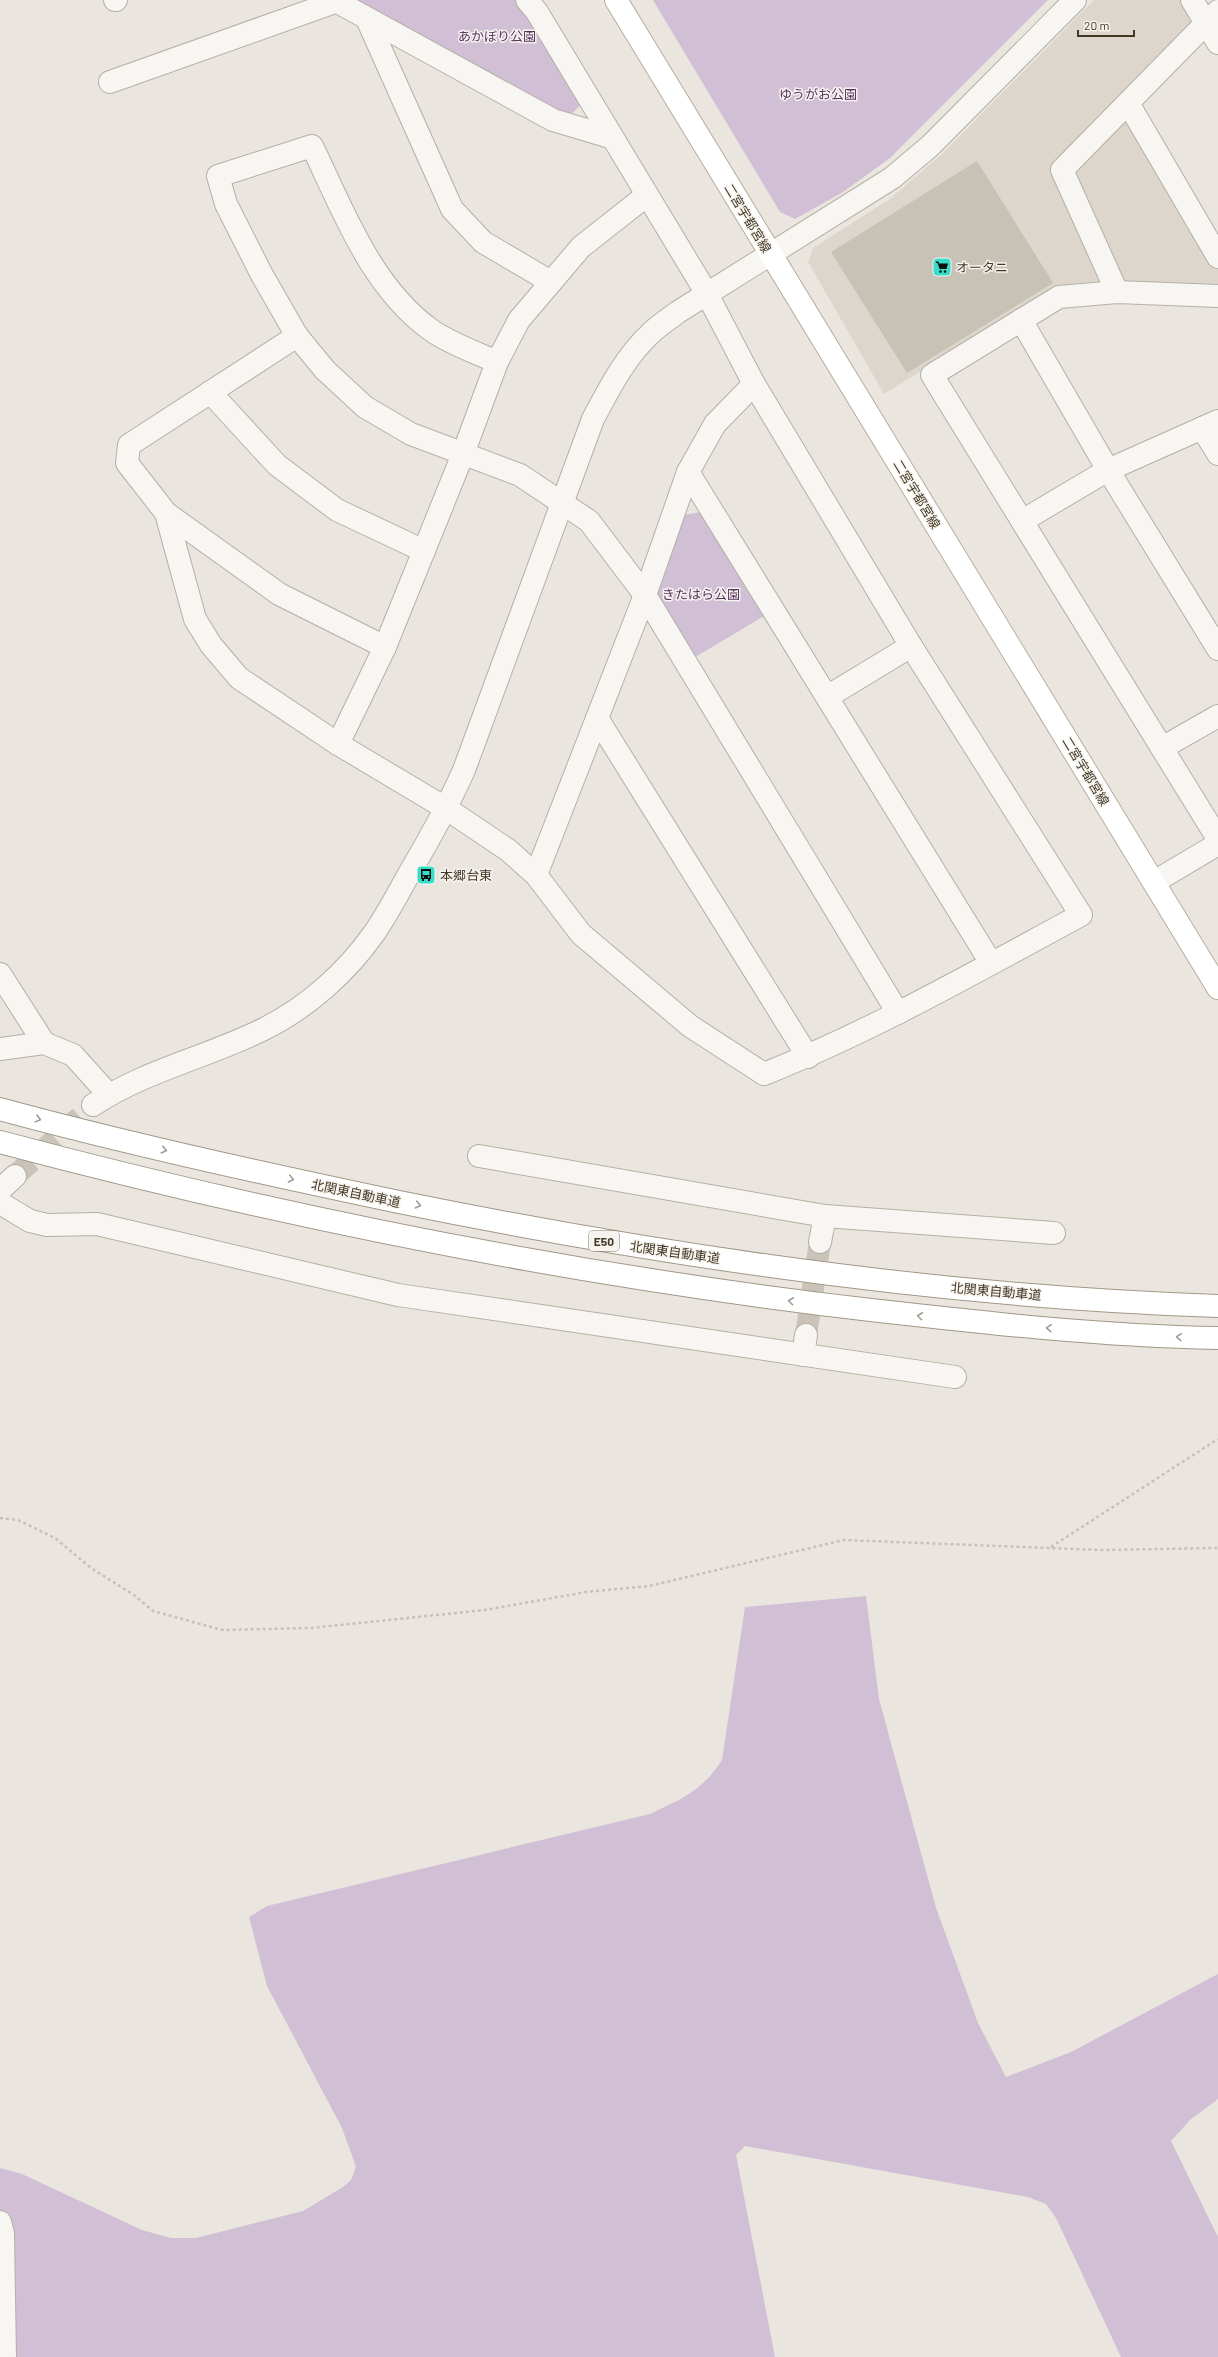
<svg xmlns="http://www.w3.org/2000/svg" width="1218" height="2357" font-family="Barlow,'Noto Sans JP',sans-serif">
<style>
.built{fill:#dcd6cd}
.green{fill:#d0bfd5}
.building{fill:#c8c1b5}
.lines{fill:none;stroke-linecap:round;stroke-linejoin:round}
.minor-tunnel{stroke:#c9c3ba;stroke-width:22;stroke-dasharray:22 11;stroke-linecap:butt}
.minor-casing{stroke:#b5afa4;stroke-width:24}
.major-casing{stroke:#b7ad9d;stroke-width:24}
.highway-casing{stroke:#a29785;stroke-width:24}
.path{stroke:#c5c1b9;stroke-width:2.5;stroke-dasharray:3 3;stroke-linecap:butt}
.minor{stroke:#f8f6f2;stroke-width:22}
.major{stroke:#fff;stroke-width:22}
.highway{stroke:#fff;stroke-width:22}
.oneway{stroke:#a19c92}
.labels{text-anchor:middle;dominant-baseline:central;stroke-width:3;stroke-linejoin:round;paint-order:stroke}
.shield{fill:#f7f4ef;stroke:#797162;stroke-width:1}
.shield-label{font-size:12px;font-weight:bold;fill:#433926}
.park-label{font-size:13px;fill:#593260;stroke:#f7f4ef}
.street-label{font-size:13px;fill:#433926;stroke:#f7f4ef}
.poi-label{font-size:13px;fill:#433926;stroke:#f7f4ef;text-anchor:start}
</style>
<rect width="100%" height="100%" fill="#eae6df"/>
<!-- built -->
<polygon class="built" points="1094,0 1180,0 1191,18 1191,26 1115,99 1218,270 1218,286 1057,288 884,394 808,262 813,248 890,199 943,153"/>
<!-- green -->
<g class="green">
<polygon points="353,0 518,0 581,104 570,116"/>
<polygon points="653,0 1048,0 890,158 843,192 795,219 780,212"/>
<polygon points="701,512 764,616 692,659 657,605 655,589 683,515"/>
<path d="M866 1596 879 1699 936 1908 978 2023 1006 2077 1071 2052 1218 1974V2099L1190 2120 1171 2141 1218 2237V2357H1121L1056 2218 1046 2204 1028 2197 745 2146 736 2155 775 2357H0V2168L22 2174 142 2230 171 2238H196L303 2211 343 2187 351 2180 356 2167 342 2128 267 1986 249 1917 267 1906 650 1814C682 1799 703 1790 722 1760L745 1607Z"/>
</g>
<!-- building -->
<polygon class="building" points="977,161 1053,283 907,373 831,252"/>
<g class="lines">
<!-- minor-tunnel -->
<g class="minor-tunnel">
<polyline points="15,1176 93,1105"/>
<polyline points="806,1335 820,1242"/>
</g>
<defs>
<g id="minor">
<polyline points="115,0 116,0"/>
<polyline points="334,0 553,120 610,137"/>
<polyline points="1192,0 1218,43"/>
<polyline points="367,19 452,209 483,242 551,282"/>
<polyline points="110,82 335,2"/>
<polyline points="1128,103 1218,257"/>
<polyline points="1117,292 1062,170 1218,11"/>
<polyline points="1218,296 1117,292 1059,297 932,375 1218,839"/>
<polyline points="1021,320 1108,470 1218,649"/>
<polyline points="297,336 129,445 127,463 166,513 279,594 385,647"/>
<path d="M497 362C477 353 449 343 431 330 371 287 343 210 312 146L218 176 226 204 262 275 297 336 325 370 365 407 411 434 520 475 589 521 645 595 898 1013"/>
<polyline points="210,392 277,465 337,510 424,551"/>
<polyline points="1202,428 1218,454"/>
<polyline points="688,472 991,963"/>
<path d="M166 513 195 619 211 645 239 678 338 744 447 809 508 850 536 875 581 934 690 1026 764 1074C874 1030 977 971 1081 915L911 646 754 384 707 294 537 12 527 0"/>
<polyline points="1022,521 1108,470 1218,421"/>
<polyline points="827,697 911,646"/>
<polyline points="597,718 808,1057"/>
<polyline points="338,744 385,647 463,454 497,362 519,320 581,247 647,195"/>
<polyline points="1162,748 1218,716"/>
<polyline points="536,875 645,595 688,472 715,424 754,384"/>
<polyline points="1154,882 1218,844"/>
<polyline points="0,974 44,1043"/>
<polyline points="0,1049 44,1043 73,1055 109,1095"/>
<path d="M93 1105C146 1070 208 1057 264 1029 308 1007 347 972 375 932 388 913 399 892 410 872 430 838 448 806 464 770L593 419C609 389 625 357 651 333 659 325 669 319 678 312L892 178 930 146 1075 0"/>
<polyline points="479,1156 825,1216 1054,1233"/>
<polyline points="0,1190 15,1176"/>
<polyline points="0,1203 30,1221 47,1225 97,1224 398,1295 955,1377"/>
<polyline points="820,1242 825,1216"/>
<polyline points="803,1355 806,1335"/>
<polyline points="0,2222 3,2234 5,2357"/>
</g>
<polyline id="major" points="616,0 1218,988"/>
<g id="highway">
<path d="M0 1109C132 1145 265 1174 399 1202 669 1257 943 1297 1218 1306"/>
<path d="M0 1142C286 1218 577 1276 871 1310 986 1323 1102 1336 1218 1338"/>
</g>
</defs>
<!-- minor casing -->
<use href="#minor" class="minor-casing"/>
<!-- major casing -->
<use href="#major" class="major-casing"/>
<!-- highway casing -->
<use href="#highway" class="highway-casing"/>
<!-- path -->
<g class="path">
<polyline points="0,1518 18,1520 55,1538 91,1568 134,1595 153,1611 222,1630 311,1628 485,1610 586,1592 649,1586 844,1540 1101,1550 1218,1548"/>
<polyline points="1051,1547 1218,1439"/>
</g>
<!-- minor -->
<use href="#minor" class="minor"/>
<!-- major -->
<use href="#major" class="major"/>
<!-- highway -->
<use href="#highway" class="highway"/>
</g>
<!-- one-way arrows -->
<defs><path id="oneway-chevron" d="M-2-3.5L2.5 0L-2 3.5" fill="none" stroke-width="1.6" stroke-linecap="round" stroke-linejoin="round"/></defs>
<g class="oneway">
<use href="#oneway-chevron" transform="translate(38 1119) rotate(15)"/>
<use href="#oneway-chevron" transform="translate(164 1150) rotate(13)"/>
<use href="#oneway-chevron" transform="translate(291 1179) rotate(12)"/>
<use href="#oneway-chevron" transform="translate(418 1205) rotate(12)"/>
<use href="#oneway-chevron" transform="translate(791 1301) rotate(-173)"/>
<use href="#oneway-chevron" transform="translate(920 1316) rotate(-173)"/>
<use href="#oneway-chevron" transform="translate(1049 1328) rotate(-176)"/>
<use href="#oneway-chevron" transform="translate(1179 1337) rotate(-178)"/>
</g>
<!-- icons -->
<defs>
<symbol id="supermarket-square" viewBox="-11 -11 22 22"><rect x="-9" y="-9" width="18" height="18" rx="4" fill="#36ddc9" stroke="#f7f4ef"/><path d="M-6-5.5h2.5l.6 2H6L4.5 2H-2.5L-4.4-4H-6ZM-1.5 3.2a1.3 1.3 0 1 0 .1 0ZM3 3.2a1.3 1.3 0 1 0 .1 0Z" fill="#111"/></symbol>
<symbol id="bus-square" viewBox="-11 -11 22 22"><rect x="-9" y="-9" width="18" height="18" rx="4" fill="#36ddc9" stroke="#f7f4ef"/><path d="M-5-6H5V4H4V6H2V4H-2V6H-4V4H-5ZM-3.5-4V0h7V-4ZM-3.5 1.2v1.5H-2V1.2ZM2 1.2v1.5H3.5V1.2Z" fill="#111"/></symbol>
</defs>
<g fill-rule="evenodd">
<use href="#supermarket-square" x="931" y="256" width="22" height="22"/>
<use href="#bus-square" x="415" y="864" width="22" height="22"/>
</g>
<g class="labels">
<!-- shield labels -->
<rect class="shield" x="589" y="1231" width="30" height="20" rx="3"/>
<g class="shield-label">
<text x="604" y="1241">E50</text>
</g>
<!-- park labels -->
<g class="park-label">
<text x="497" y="36">あかぼり公園</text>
<text x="818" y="94">ゆうがお公園</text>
<text x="701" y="594">きたはら公園</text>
</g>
<!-- street labels -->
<g class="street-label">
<text transform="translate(748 218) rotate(59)">二宮宇都宮線</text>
<text transform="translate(917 494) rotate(59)">二宮宇都宮線</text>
<text transform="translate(1086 771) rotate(59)">二宮宇都宮線</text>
<text transform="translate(356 1193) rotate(12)">北関東自動車道</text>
<text transform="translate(675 1252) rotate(8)">北関東自動車道</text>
<text transform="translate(996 1291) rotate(5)">北関東自動車道</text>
</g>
<!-- poi labels -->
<g class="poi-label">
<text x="956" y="267">オータニ</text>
<text x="440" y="875">本郷台東</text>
</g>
</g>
<!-- scale -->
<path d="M1078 30v6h56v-6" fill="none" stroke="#433926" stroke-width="2"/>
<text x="1084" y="30" font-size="12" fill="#433926" stroke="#f7f4ef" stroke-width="3" paint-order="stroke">20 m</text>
</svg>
